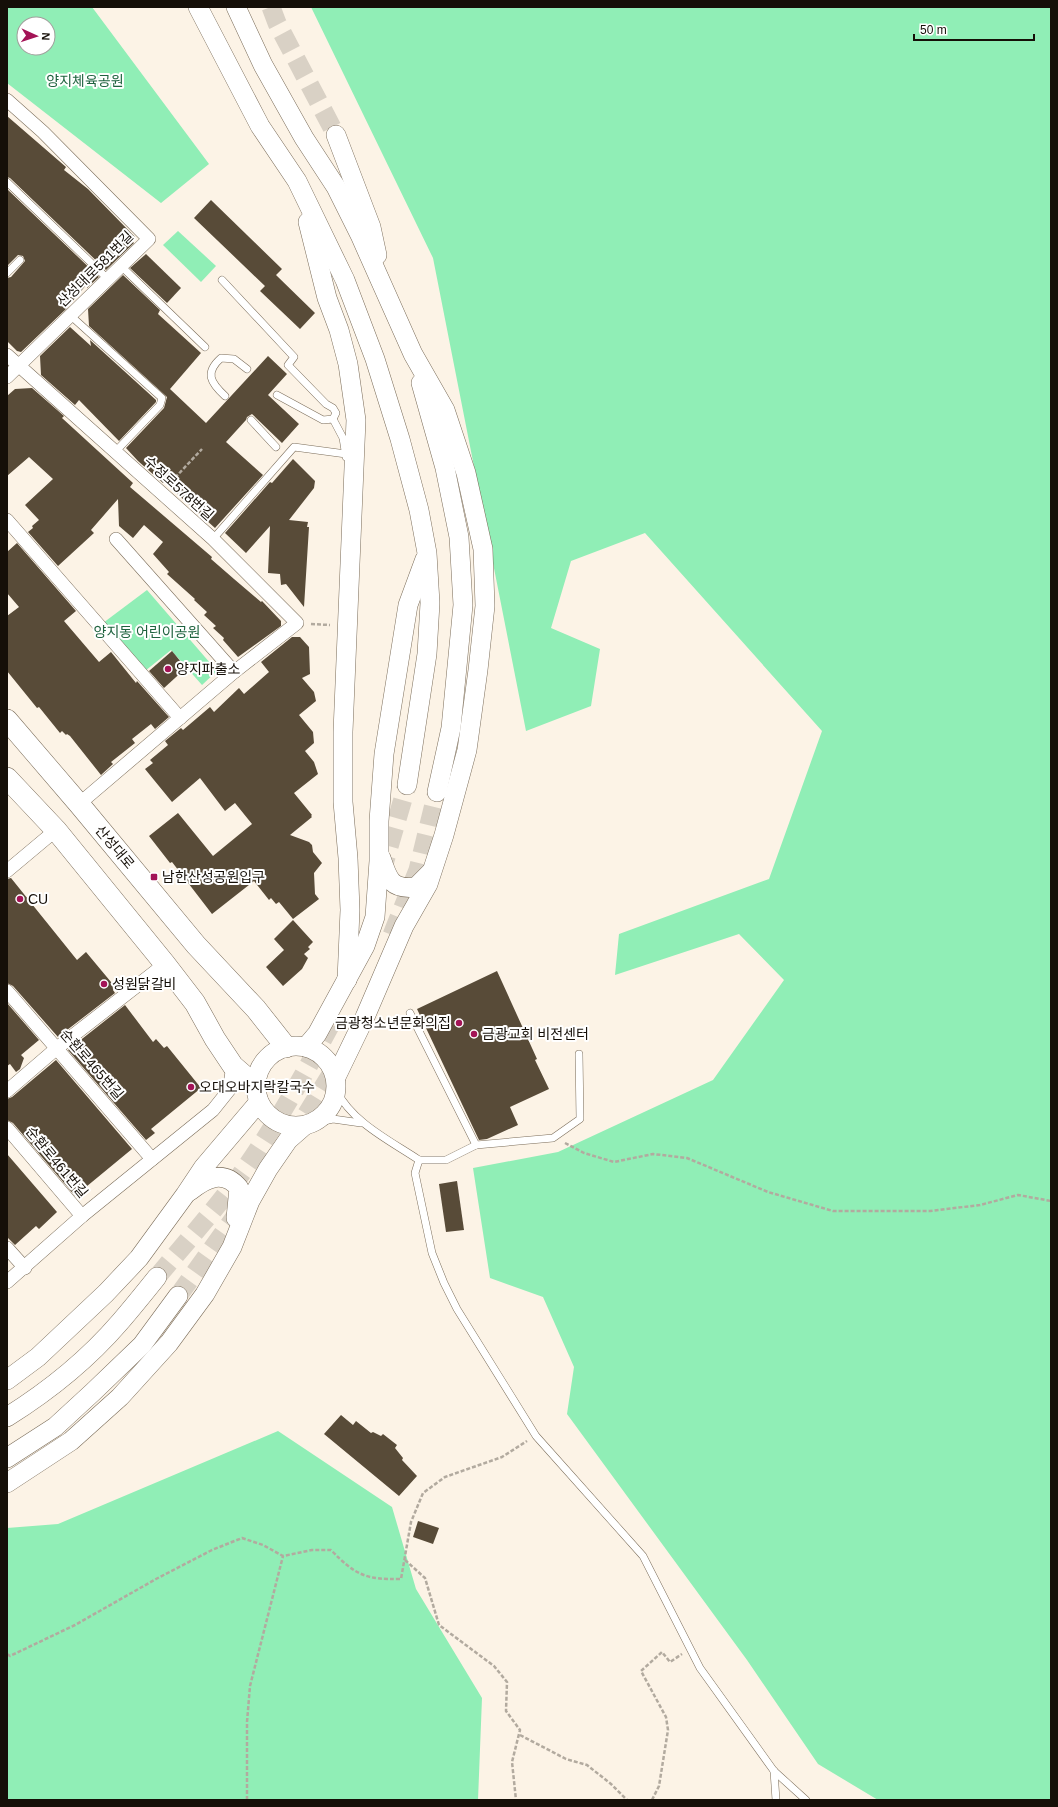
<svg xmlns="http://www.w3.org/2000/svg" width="1058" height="1807" font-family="Helvetica,'Noto Sans KR',sans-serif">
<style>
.green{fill:#90eeb6;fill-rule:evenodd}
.building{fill:#584b38}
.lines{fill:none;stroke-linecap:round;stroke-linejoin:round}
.secondary-tunnel{stroke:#d9d1c5;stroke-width:19;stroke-dasharray:19 10;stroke-linecap:butt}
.service-casing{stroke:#7b6d5a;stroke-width:8}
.minor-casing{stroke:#7b6d5a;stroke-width:14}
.secondary-casing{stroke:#7b6d5a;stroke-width:20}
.primary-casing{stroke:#7b6d5a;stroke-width:22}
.path{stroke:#b2aa9f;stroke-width:2.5;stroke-dasharray:4 2;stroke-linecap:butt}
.service{stroke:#fff;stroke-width:7}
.minor{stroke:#fff;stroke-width:13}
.secondary{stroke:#fff;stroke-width:19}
.primary{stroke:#fff;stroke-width:21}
.poi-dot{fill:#a31356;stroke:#fff;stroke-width:1.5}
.labels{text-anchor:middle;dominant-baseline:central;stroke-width:4;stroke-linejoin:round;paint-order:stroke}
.park-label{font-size:14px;fill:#1f633f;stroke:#fff}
.street-label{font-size:14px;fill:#150f08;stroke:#fff}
.poi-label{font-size:14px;fill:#150f08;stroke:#fff;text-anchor:start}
</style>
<rect width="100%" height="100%" fill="#fcf3e6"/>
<!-- green -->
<g class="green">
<path d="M7 7H92L209 164 161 203 7 83ZM24 24H48V48H24Z"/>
<polygon points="311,7 1051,7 1051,1800 878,1800 818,1764 747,1660 567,1414 574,1367 543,1297 490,1278 473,1168 558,1152 713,1080 784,980 739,934 615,975 619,934 769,879 822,731 645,533 571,561 551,628 600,649 591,706 526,731 433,258"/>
<polygon points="178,231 216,266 201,282 163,245"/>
<polygon points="147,590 217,671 202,685 171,650 145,671 103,623"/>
<polygon points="278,1431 392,1507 416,1589 482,1698 478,1800 7,1800 7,1528 58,1524"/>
</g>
<!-- building -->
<g class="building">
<polygon points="7,116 66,167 64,170 88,189 135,237 132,241 134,243 106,270 10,178 7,177"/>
<polygon points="7,189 99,277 87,288 87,284 65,310 21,352 17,351 7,341 7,278 11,277 25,261 23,256 18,255 7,266"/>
<polygon points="211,200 282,269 276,275 315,313 300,329 260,291 265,286 194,218"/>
<polygon points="146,254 181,288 167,303 130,268"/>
<polygon points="123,275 160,310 158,314 201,353 170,389 206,423 268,356 287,374 268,395 299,424 282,443 252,414 247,417 246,420 226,442 263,475 215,528 164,482 163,483 138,461 126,448 164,408 167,397 89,326 88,309"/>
<polygon points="70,327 91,346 90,340 156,400 156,402 119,441 79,400 75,405 41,375 40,356"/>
<polygon points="32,388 64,416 62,418 133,483 130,487 212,557 211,559 234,579 261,602 262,601 281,621 281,626 238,657 223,640 224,638 213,628 216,626 204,615 207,612 194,600 195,599 167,574 169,572 153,554 163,542 144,525 133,538 119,526 118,499 91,530 94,533 58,566 28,532 33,528 32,526 39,520 25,505 53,479 29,457 7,476 7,396 15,389"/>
<polygon points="293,459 315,481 314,488 289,520 308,522 307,527 309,527 304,607 286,584 281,585 280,574 268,573 270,526 246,553 225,533 270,482 272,483"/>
<polygon points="17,543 76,611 64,621 99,662 111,652 136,683 137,681 169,717 155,729 151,724 132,739 135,743 111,762 113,764 101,775 70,736 67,734 66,735 62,731 60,733 39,707 37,708 7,671 7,616 19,607 7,593 7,552"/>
<polygon points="292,637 300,637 309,647 310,674 302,678 314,692 316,701 299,715 313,732 314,743 305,751 314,762 318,774 294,793 312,815 311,816 312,817 290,835 309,842 312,845 313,852 322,863 314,873 315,894 319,899 293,919 279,902 276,904 271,898 269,900 254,881 212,914 172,862 170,863 149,836 178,813 213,856 252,824 235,803 225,811 200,778 172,802 145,769 153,763 150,760 168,745 165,741 181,728 183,730 210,707 214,712 239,688 244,694 269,672 261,662"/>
<polygon points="172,651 186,668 164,688 149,671"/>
<polygon points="11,878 77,960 86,952 116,988 113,990 115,993 58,1037 13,986 7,983 7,879"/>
<polygon points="293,920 313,942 308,947 310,949 304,954 308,958 302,969 283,986 266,967 284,950 274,939"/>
<polygon points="497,971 537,1059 535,1060 549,1089 510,1107 518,1125 487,1139 479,1140 417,1009"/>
<polygon points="7,1003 39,1040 21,1055 24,1058 20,1069 16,1072 10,1064 7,1066"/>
<polygon points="125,1005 153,1042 156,1039 164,1048 167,1046 201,1088 151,1129 155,1133 146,1140 68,1050"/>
<polygon points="56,1060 132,1149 75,1196 13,1123 7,1120 7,1099 12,1097"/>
<polygon points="7,1154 57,1212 39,1229 36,1226 15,1245 7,1237"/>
<polygon points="457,1181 464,1230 446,1232 439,1184"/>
<polygon points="341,1415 353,1425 356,1421 371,1433 373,1432 381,1436 383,1434 397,1445 395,1448 403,1458 402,1460 417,1476 399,1496 324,1434"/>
<polygon points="418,1521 439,1528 433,1544 413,1537"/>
</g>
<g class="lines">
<!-- secondary-tunnel -->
<g class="secondary-tunnel">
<polyline points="271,7 277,23 336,135"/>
<polyline points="381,874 407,785"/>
<polyline points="392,935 418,870 437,792"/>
<polyline points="290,1138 305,1117 341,1058"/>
<path d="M157 1277C193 1234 231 1192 261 1145 287 1106 309 1065 331 1024"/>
<polyline points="178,1296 245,1203"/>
</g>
<defs>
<g id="service">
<polyline points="7,182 109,280"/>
<polyline points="122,267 205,347"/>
<polyline points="7,273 20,260"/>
<polyline points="222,280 294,357 288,365 326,404 333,408 336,413 333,419"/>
<polyline points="71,316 162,398 160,405 115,452"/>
<polyline points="277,395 323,420 333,419 343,438 346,457"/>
<path d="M225 396C211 383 204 373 221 358L234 359 247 369"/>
<polyline points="251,420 276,447"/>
<polyline points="213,539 294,447 346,454"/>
<polyline points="410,1013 476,1145"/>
<path d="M336 1090C353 1123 389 1140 419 1160L415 1173 432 1253 444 1283 457 1309 536 1436 643 1556 700 1668 774 1771 806 1800"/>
<polyline points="310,1124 333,1119 361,1123"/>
<polyline points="419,1160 446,1160 476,1145 553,1138 580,1119 579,1054"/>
<polyline points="774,1771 776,1800"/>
</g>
<g id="minor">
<polyline points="7,100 43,132 149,239 7,377"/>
<polyline points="7,355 213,539 297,623 234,672 79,804"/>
<polyline points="7,520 180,718"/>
<polyline points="116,539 234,672"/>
<polyline points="7,871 56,830"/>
<polyline points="7,991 152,1159"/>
<polyline points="7,1091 57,1048 165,964"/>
<polyline points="7,1128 82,1216"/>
<polyline points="7,1248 25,1268"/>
<polyline points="7,1282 82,1216 213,1110 229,1090 233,1066"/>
</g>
<g id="secondary">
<polyline points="198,7 260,126 297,181 345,280 375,359 400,439 419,510 427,553 430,603 427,654 407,785"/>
<polyline points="236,7 263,65 304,138 336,187 360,235 413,354 445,410 466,473 483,549 485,606 478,670 467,750 444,835 428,884 404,926 365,1017 336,1077"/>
<polyline points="336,135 371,227 377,255"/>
<polyline points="308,222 327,298 339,330 348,364 356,420 343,732 343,802 348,858 350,910 347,980"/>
<polyline points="421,383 445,468 459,537 463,605 451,728 437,792"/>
<path d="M381 858C388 879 391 890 416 887L430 873"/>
<circle cx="296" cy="1086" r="40"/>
<polyline points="306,1047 317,1034 365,946 375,917 379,861 379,821 384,754 408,605 425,559"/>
<path d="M190 1191C207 1177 224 1170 239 1188L236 1218"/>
<polyline points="7,1380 38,1357 106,1293 139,1258 185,1195 203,1168 259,1102"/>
<path d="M7 1417C47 1392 89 1358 120 1322 133 1307 145 1292 157 1277"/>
<polyline points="7,1458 55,1427 93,1392 142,1345 178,1296"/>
<polyline points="7,1483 71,1441 120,1397 169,1343 205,1294 232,1247 250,1201 268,1169 288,1140 304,1126"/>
</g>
<g id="primary">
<polyline points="7,720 79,804 196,945 256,1009 286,1047"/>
<polyline points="7,778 56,830 165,964 195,1003 215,1039 233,1066 256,1086"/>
</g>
</defs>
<!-- service casing -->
<use href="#service" class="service-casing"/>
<!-- minor casing -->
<use href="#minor" class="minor-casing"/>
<!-- secondary casing -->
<use href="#secondary" class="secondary-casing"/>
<!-- primary casing -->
<use href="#primary" class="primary-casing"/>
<!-- path -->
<g class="path">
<polyline points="171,482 202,449"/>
<polyline points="311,624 330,625"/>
<polyline points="565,1143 584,1153 614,1162 653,1154 687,1158 768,1192 833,1211 930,1211 980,1205 1018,1195 1051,1201"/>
<polyline points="405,1560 425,1578 439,1625 494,1666 507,1682 506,1711 520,1730 512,1762 516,1800"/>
<path d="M7 1654 10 1656 75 1625 156 1579 212 1550 242 1538 263 1545 283 1556 312 1550H331C355 1575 366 1580 401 1579L411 1522 423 1493 445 1477 502 1457 527 1441"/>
<polyline points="520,1735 566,1759 587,1765 611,1784 627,1800"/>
<polyline points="247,1800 247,1722 250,1686 283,1556"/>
<polyline points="652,1800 659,1786 668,1730 666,1717 641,1671 662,1652 670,1662 682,1654"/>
</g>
<!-- service -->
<use href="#service" class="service"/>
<!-- minor -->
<use href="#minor" class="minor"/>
<!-- secondary -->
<use href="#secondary" class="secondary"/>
<!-- primary -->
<use href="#primary" class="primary"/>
</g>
<!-- markers -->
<g class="poi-dot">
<circle cx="168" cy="669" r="4"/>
<rect x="150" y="873" width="8" height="8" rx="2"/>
<circle cx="20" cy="899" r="4"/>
<circle cx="104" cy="984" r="4"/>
<circle cx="459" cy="1023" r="4"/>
<circle cx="474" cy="1034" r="4"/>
<circle cx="191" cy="1087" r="4"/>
</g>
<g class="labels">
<!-- park labels -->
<g class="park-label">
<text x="85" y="81">양지체육공원</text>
<text x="147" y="632">양지동 어린이공원</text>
</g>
<!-- street labels -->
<g class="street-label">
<text transform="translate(95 269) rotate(-45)">산성대로581번길</text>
<text transform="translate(179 488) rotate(42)">수정로578번길</text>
<text transform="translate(115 847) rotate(50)">산성대로</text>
<text transform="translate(92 1064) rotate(49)">순환로465번길</text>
<text transform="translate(57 1162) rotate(50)">순환로461번길</text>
</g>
<!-- poi labels -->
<g class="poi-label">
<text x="176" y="669">양지파출소</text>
<text x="162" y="877">남한산성공원입구</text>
<text x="28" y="899">CU</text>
<text x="112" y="984">성원닭갈비</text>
<text x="451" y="1023" text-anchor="end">금광청소년문화의집</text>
<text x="482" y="1034">금광교회 비전센터</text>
<text x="199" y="1087">오대오바지락칼국수</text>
</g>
</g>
<!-- border -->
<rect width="1058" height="1807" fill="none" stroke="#150f08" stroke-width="16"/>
<!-- north arrow -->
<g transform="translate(36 36) rotate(93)"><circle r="19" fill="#ffffff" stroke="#a19f9c"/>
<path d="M0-3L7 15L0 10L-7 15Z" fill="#a31356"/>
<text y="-6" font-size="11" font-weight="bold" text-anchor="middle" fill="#150f08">N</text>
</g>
<!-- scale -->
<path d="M914 34v6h120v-6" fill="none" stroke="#150f08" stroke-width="2"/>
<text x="920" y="34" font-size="12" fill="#150f08" stroke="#ffffff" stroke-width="3" paint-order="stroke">50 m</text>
</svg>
